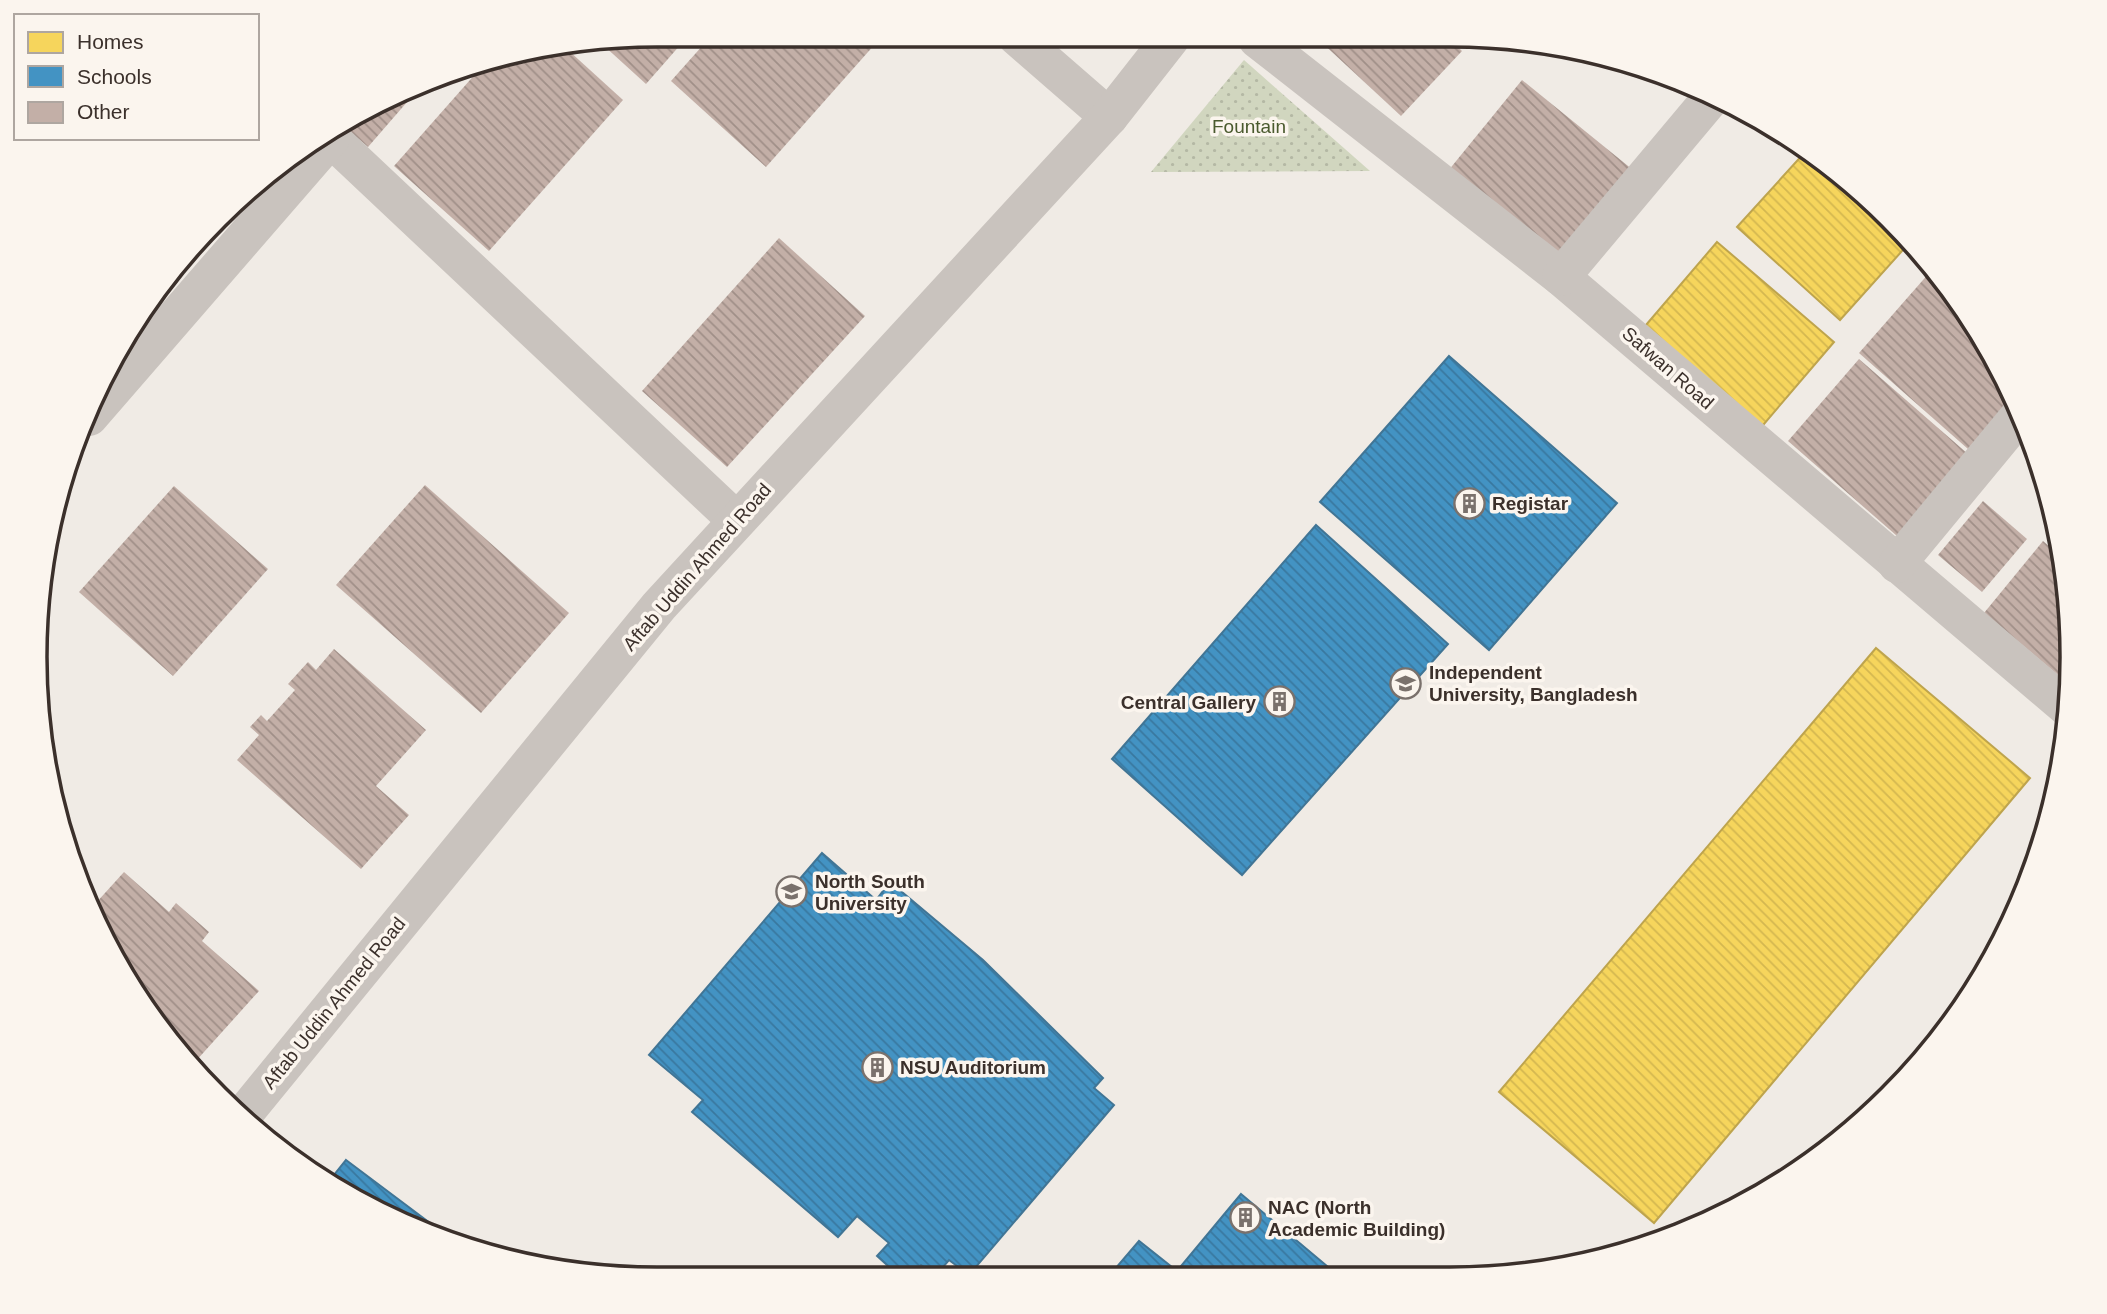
<svg xmlns="http://www.w3.org/2000/svg" width="2107" height="1314" font-family="Helvetica,sans-serif">
<style>
.park{fill:url(#park-dots)}
.homes{fill:url(#homes-back-hatch);stroke:#bea44d;stroke-width:2}
.schools{fill:url(#schools-back-hatch);stroke:#417595;stroke-width:2}
.building{fill:url(#building-back-hatch)}
.lines{fill:none;stroke-linecap:round;stroke-linejoin:round}
.street{stroke:#c9c3be;stroke-width:38}
.labels{text-anchor:middle;dominant-baseline:central;stroke-width:7;stroke-linejoin:round;paint-order:stroke}
.park-label{font-size:19px;fill:#4a5a2e;stroke:#fbf5ee}
.street-label{font-size:19px;fill:#3b302b;stroke:#fbf5ee}
.poi-label{font-size:19px;font-weight:bold;fill:#3b302b;stroke:#fbf5ee;text-anchor:start}
.rim{fill:none;stroke:#3b302b;stroke-width:3.5}
</style>
<defs>
<pattern id="park-dots" width="8" height="8" patternUnits="userSpaceOnUse" patternTransform="scale(1.75)"><rect width="8" height="8" fill="#d1d6bf"/><path d="M2 2h.1M6 6h.1" fill="none" stroke="#b4b8a4" stroke-width="1.8" stroke-linecap="round"/></pattern>
<pattern id="homes-back-hatch" width="6" height="6" patternUnits="userSpaceOnUse" patternTransform="scale(1.75)"><rect width="6" height="6" fill="#f6d55c"/><path d="M-1 5l2 2M0 0l6 6M5-1l2 2" fill="none" stroke="#d4b750"/></pattern>
<pattern id="schools-back-hatch" width="6" height="6" patternUnits="userSpaceOnUse" patternTransform="scale(1.75)"><rect width="6" height="6" fill="#4393c3"/><path d="M-1 5l2 2M0 0l6 6M5-1l2 2" fill="none" stroke="#39789f"/></pattern>
<pattern id="building-back-hatch" width="6" height="6" patternUnits="userSpaceOnUse" patternTransform="scale(1.75)"><rect width="6" height="6" fill="#c3afa7"/><path d="M-1 5l2 2M0 0l6 6M5-1l2 2" fill="none" stroke="#a08f88"/></pattern>
</defs>
<rect width="100%" height="100%" fill="#f0ebe5"/>
<!-- park -->
<polygon class="park" points="1244,60 1370,171 1151,172"/>
<!-- homes -->
<g class="homes">
<polygon points="1806,151 1824,161 1911,241 1840,320 1737,227"/>
<polygon points="1717,242 1834,342 1758,431 1640,332"/>
<polygon points="1876,648 2030,778 1654,1223 1499,1092"/>
</g>
<!-- schools -->
<g class="schools">
<polygon points="1449,356 1617,503 1489,650 1320,502"/>
<polygon points="1316,525 1448,644 1242,875 1112,759"/>
<polygon points="822,853 876,900 890,882 983,960 1103,1078 1094,1088 1114,1105 969,1275 949,1260 936,1275 921,1265 912,1275 898,1275 877,1256 889,1243 857,1216 838,1237 692,1112 703,1100 649,1055"/>
<polygon points="346,1160 454,1241 419,1231 330,1180"/>
<polygon points="1241,1194 1340,1277 1109,1276 1139,1241 1177,1271"/>
</g>
<!-- building -->
<g class="building">
<polygon points="657,35 689,35 646,84 602,44"/>
<polygon points="712,35 868,36 876,43 766,167 671,81"/>
<polygon points="1318,39 1450,40 1462,51 1401,116"/>
<polygon points="568,50 623,100 489,251 394,166 485,63"/>
<polygon points="1522,80 1633,170 1559,261 1448,171"/>
<polygon points="421,86 368,147 342,125"/>
<polygon points="779,238 865,316 727,467 642,391"/>
<polygon points="201,243 205,247 150,304 164,278"/>
<polygon points="1930,272 1945,285 1989,346 2012,398 1968,449 1859,353"/>
<polygon points="1859,359 1968,454 1897,536 1788,441"/>
<polygon points="425,485 569,613 481,713 336,585"/>
<polygon points="174,486 268,569 173,676 79,592"/>
<polygon points="1983,501 2027,539 1982,592 1938,555"/>
<polygon points="2043,541 2062,557 2067,576 2070,685 1984,613"/>
<polygon points="334,649 426,730 376,786 409,815 361,869 237,760 259,735 250,727 261,715 267,721 295,690 288,684 308,662 316,670"/>
<polygon points="124,872 169,912 176,903 209,932 202,941 259,991 195,1062 140,1003 95,904"/>
<polygon points="1907,1066 1912,1070 1876,1108 1875,1106"/>
</g>
<g class="lines">
<!-- street -->
<g class="street">
<polyline points="1017,37 1109,117"/>
<polyline points="1257,39 1561,277 2069,709"/>
<polyline points="325,133 736,520"/>
<polyline points="1561,277 1712,97"/>
<polyline points="89,417 331,138"/>
<polyline points="1897,564 2020,415"/>
<polyline points="244,1114 659,606 1109,117 1171,38"/>
</g>
</g>
<!-- icons -->
<defs>
<symbol id="building-ring" viewBox="-11 -11 22 22"><circle r="9.5" fill="#fbf5ee" stroke="#7a716c" stroke-width="1.5"/><path d="M-4-6H4V6H1V3H-1V6H-4ZM-2.5-4.3h1.7v1.8h-1.7ZM.8-4.3h1.7v1.8H.8ZM-2.5-1h1.7V.8h-1.7ZM.8-1h1.7V.8H.8Z" fill="#7a716c"/></symbol>
<symbol id="university-ring" viewBox="-11 -11 22 22"><circle r="9.5" fill="#fbf5ee" stroke="#7a716c" stroke-width="1.5"/><path d="M0-5L7-2L0 1L-7-2ZM-4 1L0 2.5L4 1V4Q0 6-4 4Z" fill="#7a716c"/></symbol>
</defs>
<g fill-rule="evenodd">
<use href="#building-ring" x="1452" y="486" width="35" height="35"/>
<use href="#university-ring" x="1388" y="666" width="35" height="35"/>
<use href="#building-ring" x="1262" y="684" width="35" height="35"/>
<use href="#university-ring" x="774" y="874" width="35" height="35"/>
<use href="#building-ring" x="860" y="1050" width="35" height="35"/>
<use href="#building-ring" x="1228" y="1200" width="35" height="35"/>
</g>
<g class="labels">
<!-- park labels -->
<g class="park-label">
<text x="1249" y="126">Fountain</text>
</g>
<!-- street labels -->
<g class="street-label">
<text transform="translate(1668 368) rotate(41)">Safwan Road</text>
<text transform="translate(697 567) rotate(-49)">Aftab Uddin Ahmed Road</text>
<text transform="translate(334 1003) rotate(-51)">Aftab Uddin Ahmed Road</text>
</g>
<!-- poi labels -->
<g class="poi-label">
<text x="1492" y="503">Registar</text>
<text x="1429" y="672">Independent<tspan x="1429" dy="22">University, Bangladesh</tspan></text>
<text x="1256" y="702" text-anchor="end">Central Gallery</text>
<text x="815" y="881">North South<tspan x="815" dy="22">University</tspan></text>
<text x="900" y="1067">NSU Auditorium</text>
<text x="1268" y="1207">NAC (North<tspan x="1268" dy="22">Academic Building)</tspan></text>
</g>
</g>
<!-- crop -->
<path d="M0 0H2107V1314H0ZM657 47H1450A610 610 0 0 1 2060 657V657A610 610 0 0 1 1450 1267H657A610 610 0 0 1 47 657V657A610 610 0 0 1 657 47Z" fill="#fbf5ee" fill-rule="evenodd"/>
<path class="rim" d="M657 47H1450A610 610 0 0 1 2060 657V657A610 610 0 0 1 1450 1267H657A610 610 0 0 1 47 657V657A610 610 0 0 1 657 47Z"/>
<!-- legend -->
<rect x="14" y="14" width="245" height="126" fill="#fbf5ee" stroke="#aea6a0" stroke-width="2"/>
<rect x="28" y="32" width="35" height="21" fill="#f6d55c" stroke="#aea6a0" stroke-width="2"/>
<text x="77" y="49" font-size="21" fill="#3b302b">Homes</text>
<rect x="28" y="66" width="35" height="21" fill="#4393c3" stroke="#aea6a0" stroke-width="2"/>
<text x="77" y="84" font-size="21" fill="#3b302b">Schools</text>
<rect x="28" y="102" width="35" height="21" fill="#c3afa7" stroke="#aea6a0" stroke-width="2"/>
<text x="77" y="119" font-size="21" fill="#3b302b">Other</text>
</svg>
